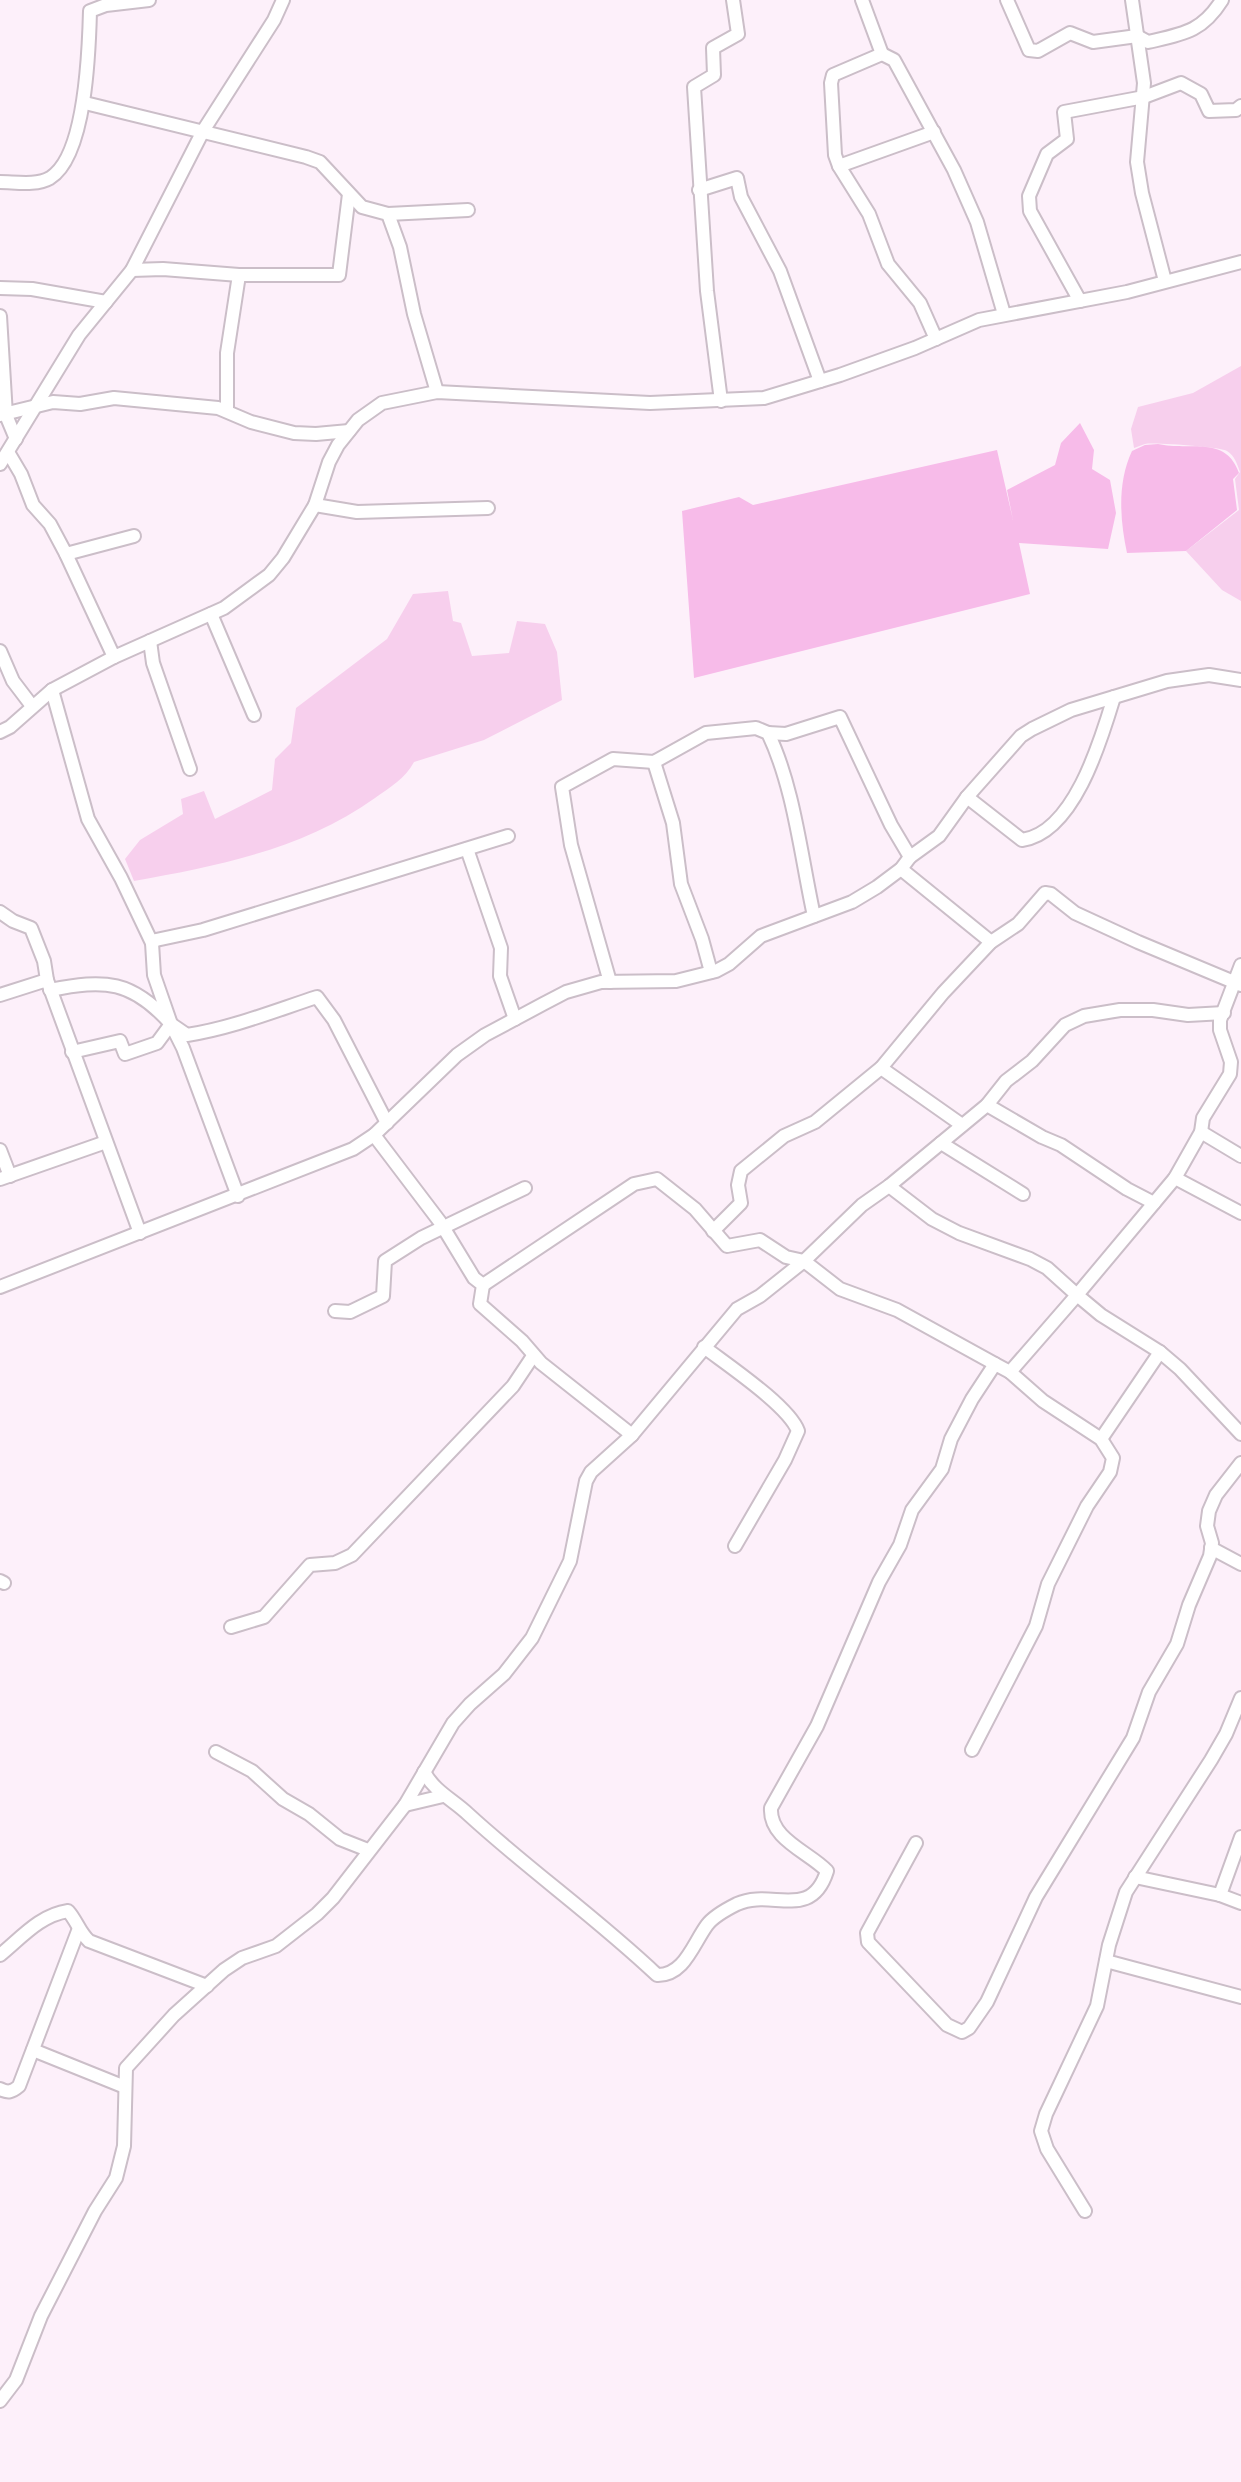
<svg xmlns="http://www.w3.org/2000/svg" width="1241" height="2482" font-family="'PT Sans',sans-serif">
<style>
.green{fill:#f7cfed}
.water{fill:#f7bbe9}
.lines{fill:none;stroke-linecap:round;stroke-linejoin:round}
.minor-casing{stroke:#cbbec8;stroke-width:16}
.minor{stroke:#fff;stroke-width:12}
</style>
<rect width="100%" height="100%" fill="#fdf0fa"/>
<!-- green -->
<g class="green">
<path d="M1241 366V601L1222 590 1186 551 1239 510 1235 479 1240 472C1237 464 1235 456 1227 451 1221 447 1153 442 1145 444 1141 445 1138 447 1134 448L1131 429 1138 407 1193 393Z"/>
<path d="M448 591 453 621 461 623 472 656 509 653 517 621 545 624 557 652 562 700 484 740 414 762C405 779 390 787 375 798 304 849 218 866 134 881L125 859 140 840 183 814 181 799 204 791 215 819 272 790 275 759 291 743 296 708 387 639 413 594Z"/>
</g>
<!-- water -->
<g class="water">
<polygon points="1080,423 1094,450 1092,469 1110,480 1116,513 1108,549 1019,543 1030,594 694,678 682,511 739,497 753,505 997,450 1013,520 1007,490 1055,465 1061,443"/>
<path d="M1158 444C1190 451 1226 435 1239 473L1233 479 1237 510 1186 551 1127 553C1120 520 1117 483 1132 451L1145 445Z"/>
</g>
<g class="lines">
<defs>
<g id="minor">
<polyline points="862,0 882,54"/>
<path d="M1007 0 1029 50 1038 51 1070 33 1093 42 1137 36 1148 42C1183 34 1202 32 1222 0"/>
<polyline points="1132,0 1144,83 1137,162 1142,193 1165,281"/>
<polyline points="85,103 306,157 320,162 362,207 388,214 400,247 414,314 437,392"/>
<polyline points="839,166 934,132"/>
<path d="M0 182C15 182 36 186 50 178 86 156 89 50 90 11L106 5 149 0"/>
<polyline points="699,190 737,178 741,197 780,271 820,381"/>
<polyline points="388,214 468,210"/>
<polyline points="132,270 163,269 239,275 339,275 349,194"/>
<polyline points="0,288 32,289 106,302"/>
<polyline points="1080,301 1030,211 1029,196 1047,154 1067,139 1064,112 1144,97 1181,83 1201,94 1209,111 1236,110 1241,106"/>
<polyline points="0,316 6,415 16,439"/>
<polyline points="936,339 920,303 888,264 869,214 839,166 835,155 831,83 833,75 882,54 894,60 954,170 977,222 1004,314"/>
<polyline points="721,401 707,291 694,87 714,75 713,48 738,34 733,0"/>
<polyline points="227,411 227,353 239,275"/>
<polyline points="0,415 53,402 80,404 114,398 218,408 251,422 294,433 316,434 349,431"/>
<polyline points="8,452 21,474 33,505 50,524 66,554 114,657"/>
<polyline points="0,464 79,335 132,270 203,131 274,20 283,0"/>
<polyline points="315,505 357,512 488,508"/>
<polyline points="66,554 134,536"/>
<polyline points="211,614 254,715"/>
<polyline points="150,641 153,663 190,769"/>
<polyline points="0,651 13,681 32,706"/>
<polyline points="0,732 10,727 52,690 114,657 224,608 269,575 283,558 315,505 329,462 338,445 358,420 382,403 437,392 650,403 764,398 840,375 915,348 979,320 1127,292 1241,262"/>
<polyline points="768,733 786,734 840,717 891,825 910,857"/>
<polyline points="654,762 673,823 681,884 702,939 711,972"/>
<path d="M967 797 1022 840C1074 833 1101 740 1114 697"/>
<polyline points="467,849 501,948 500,976 515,1019"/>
<polyline points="901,869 991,942"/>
<polyline points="0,912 13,921 31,928 44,961 47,980"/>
<polyline points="152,943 156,940 203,930 508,836"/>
<polyline points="1241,965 1220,1020 1220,1030 1231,1062 1230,1074 1203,1118 1201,1132 1175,1178 1077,1295 1101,1315 1160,1352 1180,1369 1241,1434"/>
<path d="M610 982 571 845 562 787 613 759 654 762 706 733 756 728 768 733C794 787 801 857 814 916"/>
<path d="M50 990C105 979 132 980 171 1024L154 975 152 943 121 878 88 819 52 690"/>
<polyline points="0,995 47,980 140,1233"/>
<polyline points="72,1052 120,1041 125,1054 157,1043 171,1024"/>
<polyline points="881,1068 943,993 991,942 1018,924 1045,893 1051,894 1075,913 1138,942 1241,985"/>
<polyline points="987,1105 1042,1137 1061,1145 1127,1189 1154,1203"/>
<polyline points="1201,1132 1241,1156"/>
<polyline points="374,1135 440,1222 474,1278 483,1285 480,1304 522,1341 541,1363 632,1435"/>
<polyline points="941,1143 1023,1194"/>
<polyline points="0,1150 10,1176"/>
<polyline points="1175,1178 1241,1213"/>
<polyline points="0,1179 106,1142"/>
<path d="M238 1196 183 1048 171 1024 187 1035C232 1028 274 1011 317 997L334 1020 387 1123"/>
<polyline points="713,1231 741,1203 738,1185 741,1171 784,1136 815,1122 881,1068 962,1125"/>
<polyline points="483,1285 634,1184 657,1179 695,1209 727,1246 760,1240 786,1257 804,1261 840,1289 897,1310 995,1364"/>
<polyline points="0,1287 353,1149 374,1135 457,1055 485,1035 543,1004 566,992 601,982 676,981 716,971 729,964 761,936 852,902 877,887 901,869 910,857 939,836 967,797 1021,736 1032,729 1071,710 1167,681 1209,675 1241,680"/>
<polyline points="335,1311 350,1312 383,1296 385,1261 421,1238 525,1188"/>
<path d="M704 1347C726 1364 789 1406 798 1431L785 1460 735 1546"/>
<polyline points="1101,1439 1160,1352"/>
<polyline points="1211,1548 1241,1564"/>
<polyline points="0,1581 4,1583"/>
<polyline points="231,1627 264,1617 310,1565 335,1563 352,1555 513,1386 533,1356"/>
<polyline points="972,1750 1036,1626 1048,1584 1087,1506 1110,1472 1113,1458 1101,1439 1043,1401 1010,1372"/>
<polyline points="216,1752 252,1771 283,1799 309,1814 340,1839 368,1850"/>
<path d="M424 1772C435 1792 452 1799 468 1814 529 1870 597 1918 657 1975 684 1976 693 1944 707 1925 713 1917 727 1909 737 1904 771 1888 811 1922 827 1871 809 1852 769 1839 771 1808L817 1726 879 1582 900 1545 912 1510 942 1469 951 1439 972 1399 995 1364 1010 1372 1077 1295 1047 1268 1030 1259 959 1233 932 1219 889 1186"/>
<polyline points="405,1805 443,1796"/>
<polyline points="916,1843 867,1933 868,1942 947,2025 962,2032 969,2028 987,2002 1036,1897 1133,1738 1149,1692 1177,1644 1189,1605 1210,1556 1212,1543 1207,1526 1209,1511 1216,1495 1241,1463"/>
<polyline points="1135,1877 1220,1895 1241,1903"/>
<polyline points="1220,1895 1241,1837"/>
<path d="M0 1955C21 1938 40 1915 68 1911 77 1921 79 1932 89 1941L207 1986"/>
<polyline points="1106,1961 1241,1997"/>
<polyline points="33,2050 125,2087"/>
<path d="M0 2089C8 2093 12 2092 19 2086L78 1931"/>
<polyline points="1085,2211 1047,2149 1041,2131 1046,2114 1097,2006 1109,1945 1126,1892 1211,1760 1226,1734 1241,1698"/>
<polyline points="0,2401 16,2380 41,2316 95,2211 116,2178 124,2146 126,2068 174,2015 224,1970 242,1958 276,1946 317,1914 333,1898 405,1805 453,1723 470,1704 504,1674 532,1638 570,1561 586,1481 591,1472 632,1435 737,1309 760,1296 804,1261 862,1205 889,1186 987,1105 1006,1081 1032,1061 1065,1025 1084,1016 1120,1010 1153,1010 1188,1015 1224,1013"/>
</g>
</defs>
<!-- minor casing -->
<use href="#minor" class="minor-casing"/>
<!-- minor -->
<use href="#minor" class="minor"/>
</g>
</svg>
